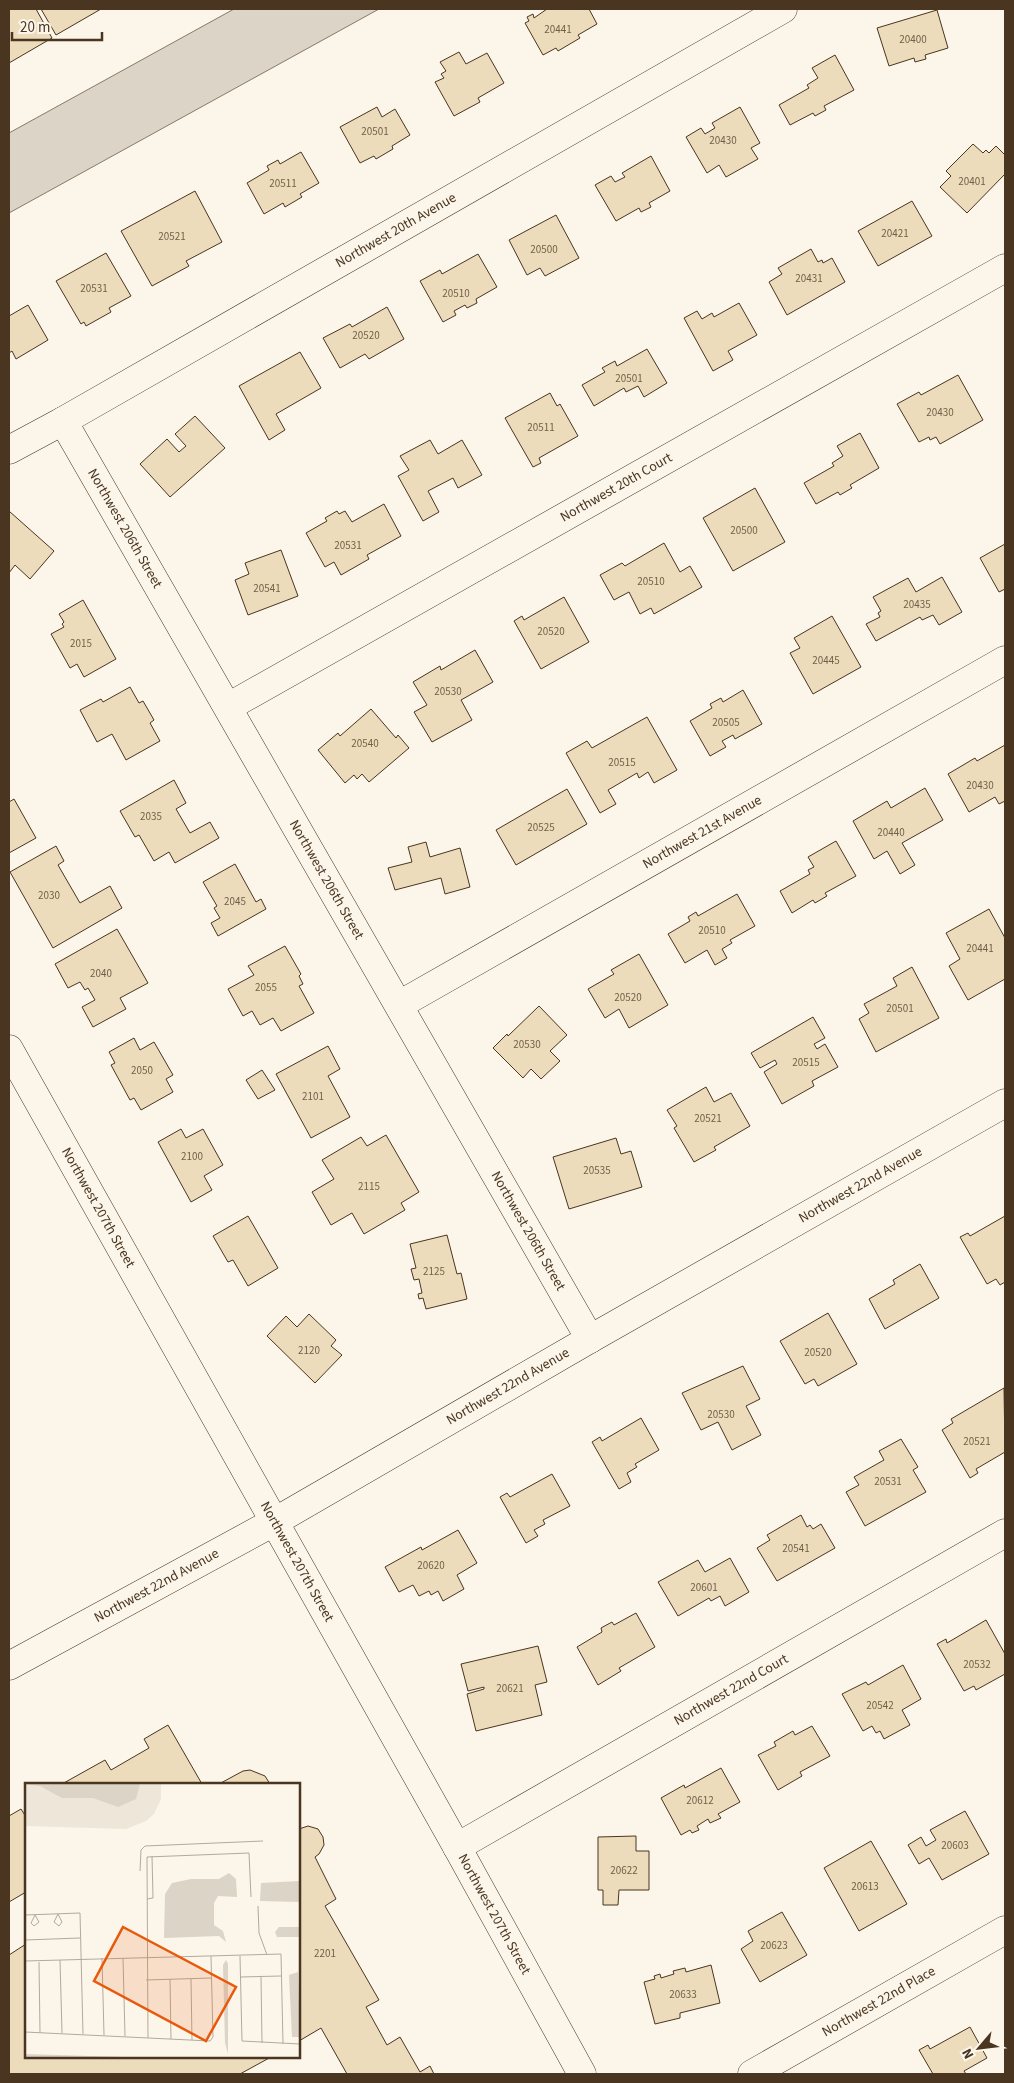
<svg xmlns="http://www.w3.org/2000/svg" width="1014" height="2083" font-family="'Source Sans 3',sans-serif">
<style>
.water{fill:#dcd4c6;stroke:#887966}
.building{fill:#ecdcbc;stroke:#4a3520}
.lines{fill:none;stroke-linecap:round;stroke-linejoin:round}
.street-casing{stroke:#4a3520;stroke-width:29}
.secondary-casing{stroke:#4a3520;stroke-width:29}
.street{stroke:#fbf6e9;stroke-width:28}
.secondary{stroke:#fbf6e9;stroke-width:28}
.labels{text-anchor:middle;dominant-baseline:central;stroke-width:4;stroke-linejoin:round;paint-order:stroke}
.number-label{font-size:11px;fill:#725f47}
.street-label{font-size:14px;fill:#4a3520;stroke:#fbf6e9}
.inset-road{fill:none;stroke:#b4a999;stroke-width:1}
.view{fill:#e8590c;fill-opacity:0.15;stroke:#e8590c;stroke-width:2.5}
.inset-edge{fill:none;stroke:#4a3520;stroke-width:2.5}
</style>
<rect width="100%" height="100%" fill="#fbf6e9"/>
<!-- water -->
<polygon class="water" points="234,9 379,9 9,213 9,133"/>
<!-- building -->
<g class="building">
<polygon points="9,9 36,9 52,38 9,63"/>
<polygon points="41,9 101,9 56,35"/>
<polygon points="547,9 589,9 597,24 578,35 580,38 558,51 556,48 543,55 525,23 529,21 527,17 533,14 534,18"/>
<polygon points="937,10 948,48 925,55 926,59 915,62 914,58 889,66 877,28"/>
<polygon points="459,52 466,64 487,53 504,83 478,98 480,102 454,116 435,82 444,78 441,74 446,71 440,62"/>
<polygon points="835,55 854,90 824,106 826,110 815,116 813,113 790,125 779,105 809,88 807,85 818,78 812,68"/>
<polygon points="377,107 382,117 395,109 410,135 392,146 393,149 376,159 374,156 360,163 340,127"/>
<polygon points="740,107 760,143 751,148 758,159 726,177 719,165 707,173 686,137 701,128 705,134 715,128 712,123"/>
<polygon points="973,144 983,153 986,150 989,153 996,146 1005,155 1005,174 967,213 940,187 951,176 946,171"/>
<polygon points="301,152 319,183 300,194 302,197 285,207 283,203 264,214 247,183 269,170 267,166 278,160 280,164"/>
<polygon points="651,156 670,191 649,203 651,207 641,212 639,208 616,221 595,185 611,176 615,182 625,177 622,173"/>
<polygon points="195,191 222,242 186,261 189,266 152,286 121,231"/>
<polygon points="912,201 932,236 878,266 858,231"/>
<polygon points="556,215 579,258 545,276 540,268 527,275 509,240"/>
<polygon points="811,249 818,262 822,260 823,263 832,258 845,282 787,315 769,282 782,274 778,268"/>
<polygon points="106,253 131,296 109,308 111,312 86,326 84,322 81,324 56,281"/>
<polygon points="478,254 497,287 476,299 477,303 467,308 465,305 454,311 456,315 443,322 420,281 440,270 442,274"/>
<polygon points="739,303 757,335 728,351 733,360 713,371 684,318 697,311 702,319 712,313 714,317"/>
<polygon points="28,305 48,340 16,359 12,351 9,353 9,316"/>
<polygon points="387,307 404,339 369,359 365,354 340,368 323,338 350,324 352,327"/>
<polygon points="647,349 667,383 644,397 638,386 626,392 624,388 594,406 582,385 605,372 602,368 615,361 617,366"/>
<polygon points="300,352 321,388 276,414 285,430 269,440 239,386"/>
<polygon points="958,375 983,420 940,444 936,437 930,440 929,437 919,442 897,404 919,392 921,395"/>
<polygon points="550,393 557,406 560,404 578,436 539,458 541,463 533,467 505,418"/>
<polygon points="195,416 225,448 170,497 140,464 167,439 179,452 186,446 175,434"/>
<polygon points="860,433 879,468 850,485 852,488 840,495 838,492 816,504 804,483 834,466 832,463 843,456 837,446"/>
<polygon points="430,440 438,454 462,440 482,475 458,488 453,478 428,491 439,512 423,521 398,476 409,470 400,456"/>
<polygon points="755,488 785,542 733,571 703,518"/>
<polygon points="384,504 401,536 367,555 369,559 341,575 334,562 325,567 306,533 327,521 325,518 337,511 339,514 345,511 352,522"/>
<polygon points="9,511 54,551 30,579 15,565 9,573"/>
<polygon points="664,543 680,572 690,566 702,587 654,614 651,608 640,614 629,592 614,600 600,575 622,563 625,566"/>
<polygon points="1005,544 1005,589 999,592 980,558"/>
<polygon points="281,550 298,596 248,615 235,580 249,574 245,563"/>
<polygon points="942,577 962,612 939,625 933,615 922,620 920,617 876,641 866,624 880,617 878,613 881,611 873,597 908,578 916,592"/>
<polygon points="564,597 589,642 541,669 514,621 522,616 524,620"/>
<polygon points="83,600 116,659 84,677 77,664 70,668 51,634 64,627 62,624 64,622 59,614"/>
<polygon points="832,616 861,667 813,694 790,653 800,648 794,638"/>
<polygon points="475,650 493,682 461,700 472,720 432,742 414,712 427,705 413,682 440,666 441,670"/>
<polygon points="130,687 139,703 143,701 154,720 150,723 160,741 126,760 112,734 97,742 80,710 101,699 103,702"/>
<polygon points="743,690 762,724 735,739 733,735 722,741 726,747 710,756 690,721 712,708 710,704 721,698 723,702"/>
<polygon points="371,709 396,738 398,735 409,748 369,782 362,774 357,779 354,775 345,783 318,750 338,733 340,736"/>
<polygon points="647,717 677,770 654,783 648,772 639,778 637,773 608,790 616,804 600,813 566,753 587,741 592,748"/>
<polygon points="1005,745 1005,801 999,804 995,797 969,812 948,774 975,758 977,761"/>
<polygon points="174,780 186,803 176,809 190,833 210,822 219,838 175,863 169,852 154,861 139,835 135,837 120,811"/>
<polygon points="925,788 943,820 902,843 915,865 900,874 887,851 874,859 853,821 887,801 891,808"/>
<polygon points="567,789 587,824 516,865 496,830"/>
<polygon points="14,799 36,838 9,853 9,802"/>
<polygon points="836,841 856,876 825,893 827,896 815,903 813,900 792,913 780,891 810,874 808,870 814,867 808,857"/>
<polygon points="426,842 430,857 460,848 470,887 445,894 441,878 395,890 388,868 412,862 408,847"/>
<polygon points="56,846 64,861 58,865 80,903 110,886 122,908 53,948 10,872"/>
<polygon points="235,864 256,902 261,899 266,909 218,936 211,923 220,918 214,908 217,906 203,882"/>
<polygon points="737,894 755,926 730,940 732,943 722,949 727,958 715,965 707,950 685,963 668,934 690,921 688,917 696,912 698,916"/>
<polygon points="989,909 1005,938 1005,979 968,1000 949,966 960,959 946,933"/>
<polygon points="117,929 148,983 120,998 126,1009 93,1027 82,1007 95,1000 88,988 85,990 80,982 68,988 55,964"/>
<polygon points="285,946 301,974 299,976 303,984 299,986 314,1013 281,1031 273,1018 260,1025 252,1011 243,1016 228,989 254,975 248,966"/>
<polygon points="639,954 668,1005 629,1028 619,1009 605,1018 588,989 614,974 611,970"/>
<polygon points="912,967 939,1018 876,1052 859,1019 869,1013 864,1004 897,986 893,978"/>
<polygon points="539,1006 567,1035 550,1051 560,1061 541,1079 531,1069 523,1078 493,1048 507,1034 508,1036"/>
<polygon points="813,1017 825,1038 814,1044 817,1049 825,1044 838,1067 812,1081 814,1086 782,1104 764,1072 777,1064 775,1060 760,1068 751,1053"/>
<polygon points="134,1038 140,1050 154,1042 173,1075 166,1079 173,1092 141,1110 134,1098 130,1100 111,1065 115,1063 109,1052"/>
<polygon points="328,1046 340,1069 328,1076 350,1117 311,1138 276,1074"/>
<polygon points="262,1070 275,1090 258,1099 246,1080"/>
<polygon points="706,1087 714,1102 731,1093 750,1126 714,1147 716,1150 694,1162 674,1128 677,1126 667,1110"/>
<polygon points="181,1129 186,1138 203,1129 223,1165 204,1176 212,1190 191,1202 158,1142"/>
<polygon points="386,1135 419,1192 401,1203 405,1210 364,1234 352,1213 331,1225 312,1192 334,1179 322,1160 361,1137 367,1146"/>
<polygon points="616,1138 621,1154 631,1151 642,1187 569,1209 553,1157"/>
<polygon points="248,1216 278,1268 248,1286 233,1260 228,1262 213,1236"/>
<polygon points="1005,1216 1005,1282 1000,1285 996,1279 987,1284 960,1237 968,1233 970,1236"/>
<polygon points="447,1235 457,1274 461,1273 467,1299 426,1309 423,1298 419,1299 418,1294 422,1293 419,1279 414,1280 411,1269 416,1268 410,1244"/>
<polygon points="920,1264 939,1298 885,1329 869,1299 895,1284 893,1280"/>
<polygon points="828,1313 857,1364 818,1386 814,1379 805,1384 780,1341"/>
<polygon points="309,1314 336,1340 331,1346 342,1355 315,1383 267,1336 286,1316 297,1327"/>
<polygon points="743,1366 760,1399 746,1406 761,1435 732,1450 718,1422 701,1430 682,1393"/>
<polygon points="1004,1388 1005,1452 976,1469 978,1473 970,1478 942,1430 953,1423 951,1419"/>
<polygon points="641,1418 659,1450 635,1464 637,1467 627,1473 631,1482 619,1489 592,1442 600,1437 602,1441"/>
<polygon points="901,1439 918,1467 913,1470 926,1492 865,1526 846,1492 859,1485 854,1477 884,1460 879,1451"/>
<polygon points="552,1474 570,1506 543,1520 545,1524 534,1530 538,1536 526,1543 500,1497 507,1493 510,1497"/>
<polygon points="801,1515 807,1527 810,1525 813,1529 821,1524 835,1548 777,1581 757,1548 770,1540 767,1535"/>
<polygon points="458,1530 477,1563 457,1575 464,1589 443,1601 438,1591 431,1595 429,1591 419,1596 413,1585 399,1592 385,1567 421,1547 422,1550"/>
<polygon points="730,1558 749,1592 725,1606 720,1596 711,1601 709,1598 678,1616 658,1582 698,1560 705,1572"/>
<polygon points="636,1613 655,1647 619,1668 621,1671 598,1685 577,1647 602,1632 601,1628 612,1622 614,1625"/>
<polygon points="986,1620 1005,1654 1005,1674 976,1690 974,1686 964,1691 937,1644 946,1639 947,1643"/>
<polygon points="538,1646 547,1682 535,1685 542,1715 476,1731 467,1694 484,1689 484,1687 468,1691 461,1664"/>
<polygon points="903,1665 921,1699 902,1710 910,1725 884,1739 880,1731 876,1733 872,1726 863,1731 842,1694 866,1682 868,1685"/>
<polygon points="168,1725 202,1784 62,1784 105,1760 111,1770 149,1748 144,1739"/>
<polygon points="812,1726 830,1756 800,1772 802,1776 778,1790 758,1755 776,1746 774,1742 793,1731 795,1735"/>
<polygon points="721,1768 740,1802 718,1814 721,1818 710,1823 708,1819 697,1826 699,1830 692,1833 690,1830 681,1835 661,1798 684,1785 685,1788"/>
<polygon points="250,1770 265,1776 270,1784 219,1784 243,1771"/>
<polygon points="21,1809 26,1817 26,1892 9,1902 9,1816"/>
<polygon points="965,1811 989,1854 942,1880 929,1858 919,1864 908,1845 921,1837 926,1846 936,1840 930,1830"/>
<polygon points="308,1826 318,1829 323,1837 324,1845 319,1854 315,1857 336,1899 325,1906 379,2000 366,2007 387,2045 400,2037 420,2072 430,2066 434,2074 347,2074 321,2028 299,2041 299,1829"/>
<polygon points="636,1836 636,1851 649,1851 649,1890 619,1890 618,1905 603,1905 603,1890 598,1890 598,1837"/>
<polygon points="871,1841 907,1904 859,1931 824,1868"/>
<polygon points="782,1912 807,1955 760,1982 741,1949 753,1941 748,1931"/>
<polygon points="26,1944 26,2057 271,2057 240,2074 9,2074 9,1955"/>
<polygon points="711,1965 720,2003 680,2013 680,2018 655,2024 644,1982 655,1979 654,1976 660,1974 661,1978 674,1974 673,1971 685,1968 686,1972"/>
<polygon points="970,2027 987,2058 964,2071 966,2074 933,2074 919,2050 928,2045 930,2049"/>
</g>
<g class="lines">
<defs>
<g id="street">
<path id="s1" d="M63 421 590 1339"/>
<path id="s2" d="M9 450 63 421 783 9"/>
<path id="s3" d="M228 707 1005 268"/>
<path id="s4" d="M399 1005 1005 660"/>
<path id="s5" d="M9 1666 274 1522 590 1339 1005 1103"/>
<path id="s6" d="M457 1847 1005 1533"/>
<path id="s7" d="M752 2074 1005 1930"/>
</g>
<g id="secondary">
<path id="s8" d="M9 1049 457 1847 582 2074"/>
</g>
</defs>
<!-- street casing -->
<use href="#street" class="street-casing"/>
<!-- secondary casing -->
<use href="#secondary" class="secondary-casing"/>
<!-- street -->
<use href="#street" class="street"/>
<!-- secondary -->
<use href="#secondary" class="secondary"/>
</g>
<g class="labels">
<!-- number labels -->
<g class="number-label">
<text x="558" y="29">20441</text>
<text x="913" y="39">20400</text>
<text x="375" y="131">20501</text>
<text x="723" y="140">20430</text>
<text x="972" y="181">20401</text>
<text x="283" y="183">20511</text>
<text x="895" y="233">20421</text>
<text x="172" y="236">20521</text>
<text x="544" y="249">20500</text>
<text x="809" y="278">20431</text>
<text x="94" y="288">20531</text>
<text x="456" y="293">20510</text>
<text x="366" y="335">20520</text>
<text x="629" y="378">20501</text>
<text x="940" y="412">20430</text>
<text x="541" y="427">20511</text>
<text x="744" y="530">20500</text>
<text x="348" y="545">20531</text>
<text x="651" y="581">20510</text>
<text x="267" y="588">20541</text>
<text x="917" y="604">20435</text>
<text x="551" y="631">20520</text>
<text x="81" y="643">2015</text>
<text x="826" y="660">20445</text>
<text x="448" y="691">20530</text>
<text x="726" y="722">20505</text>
<text x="365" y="743">20540</text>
<text x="622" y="762">20515</text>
<text x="980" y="785">20430</text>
<text x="151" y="816">2035</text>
<text x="541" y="827">20525</text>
<text x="891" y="832">20440</text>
<text x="49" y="895">2030</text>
<text x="235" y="901">2045</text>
<text x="712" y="930">20510</text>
<text x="980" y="948">20441</text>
<text x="101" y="973">2040</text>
<text x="266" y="987">2055</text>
<text x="628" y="997">20520</text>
<text x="900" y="1008">20501</text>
<text x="527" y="1044">20530</text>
<text x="806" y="1062">20515</text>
<text x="142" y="1070">2050</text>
<text x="313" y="1096">2101</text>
<text x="708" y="1118">20521</text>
<text x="192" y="1156">2100</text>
<text x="597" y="1170">20535</text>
<text x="369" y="1186">2115</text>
<text x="434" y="1271">2125</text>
<text x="309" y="1350">2120</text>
<text x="818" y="1352">20520</text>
<text x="721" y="1414">20530</text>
<text x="977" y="1441">20521</text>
<text x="888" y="1481">20531</text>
<text x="796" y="1548">20541</text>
<text x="431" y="1565">20620</text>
<text x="704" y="1587">20601</text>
<text x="977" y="1664">20532</text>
<text x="510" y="1688">20621</text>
<text x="880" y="1705">20542</text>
<text x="700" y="1800">20612</text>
<text x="955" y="1845">20603</text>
<text x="624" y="1870">20622</text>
<text x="865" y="1886">20613</text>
<text x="774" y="1945">20623</text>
<text x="325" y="1953">2201</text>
<text x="683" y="1994">20633</text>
</g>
<!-- street labels -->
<g class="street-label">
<text stroke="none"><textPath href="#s2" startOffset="445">Northwest 20th Avenue</textPath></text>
<text stroke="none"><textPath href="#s3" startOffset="446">Northwest 20th Court</textPath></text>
<text stroke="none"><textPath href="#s1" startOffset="124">Northwest 206th Street</textPath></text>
<text stroke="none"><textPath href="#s4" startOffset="349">Northwest 21st Avenue</textPath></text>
<text stroke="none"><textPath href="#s1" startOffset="529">Northwest 206th Street</textPath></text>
<text stroke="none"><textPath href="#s5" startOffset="978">Northwest 22nd Avenue</textPath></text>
<text stroke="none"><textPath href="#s8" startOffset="182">Northwest 207th Street</textPath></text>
<text stroke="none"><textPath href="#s1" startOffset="934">Northwest 206th Street</textPath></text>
<text stroke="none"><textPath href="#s5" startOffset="572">Northwest 22nd Avenue</textPath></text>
<text stroke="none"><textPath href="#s8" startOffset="588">Northwest 207th Street</textPath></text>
<text stroke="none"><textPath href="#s5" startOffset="168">Northwest 22nd Avenue</textPath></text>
<text stroke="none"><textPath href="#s6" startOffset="316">Northwest 22nd Court</textPath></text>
<text stroke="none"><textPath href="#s8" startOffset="992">Northwest 207th Street</textPath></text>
<text stroke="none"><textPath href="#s7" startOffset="146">Northwest 22nd Place</textPath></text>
</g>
</g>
<!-- overview -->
<g transform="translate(25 1783)">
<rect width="275" height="275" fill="#fbf6e9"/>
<path d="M0 1H136V16L129 31 121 38 101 46 0 43Z" fill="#ede6d9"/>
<path d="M0 1H115L111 16 93 24 68 15H37L15 3ZM204 90 211 96 212 114 193 113 189 120V142L198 148 201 159 194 153 139 155 140 111 147 100 166 96H194ZM275 98V119L235 118 236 100ZM254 144H275V154H252L250 149ZM201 177 203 181V271L200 260 198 182ZM273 189 275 254H267L264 192ZM0 271 98 274H0Z" fill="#dcd4c6"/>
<path class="inset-road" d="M115 88 116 67 120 63 238 58M122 116 128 115 127 73M233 123 234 150 242 172M33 131 37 139 34 143 29 139ZM0 132 55 130 58 251M10 132 14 139 9 143 6 140ZM0 157 55 155M215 173 217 258 275 261M77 175 79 252M98 175 100 253M35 177 37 250M0 178 256 171 258 261M14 179 15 250M236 193 237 260M215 194 256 193M145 196 146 256M166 196 167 257M121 197 186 195M0 249 185 258 188 254 186 173M123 255 122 74 224 70 226 114"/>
<path class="view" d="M98 144 211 204 181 258 69 198Z"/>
<rect width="275" height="275" class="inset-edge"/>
</g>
<!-- border -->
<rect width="1014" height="2083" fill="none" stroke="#4a3520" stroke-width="20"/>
<!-- north arrow -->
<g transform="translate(979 2048) rotate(242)" stroke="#fbf6e9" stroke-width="4" paint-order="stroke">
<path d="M0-4L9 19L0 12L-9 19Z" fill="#4a3520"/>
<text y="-8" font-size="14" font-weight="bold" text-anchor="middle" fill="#4a3520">N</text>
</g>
<!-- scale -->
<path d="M12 32v8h90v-8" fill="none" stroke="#4a3520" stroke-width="2.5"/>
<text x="20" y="32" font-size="15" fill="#4a3520" stroke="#fbf6e9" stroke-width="4" paint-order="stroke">20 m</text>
</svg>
